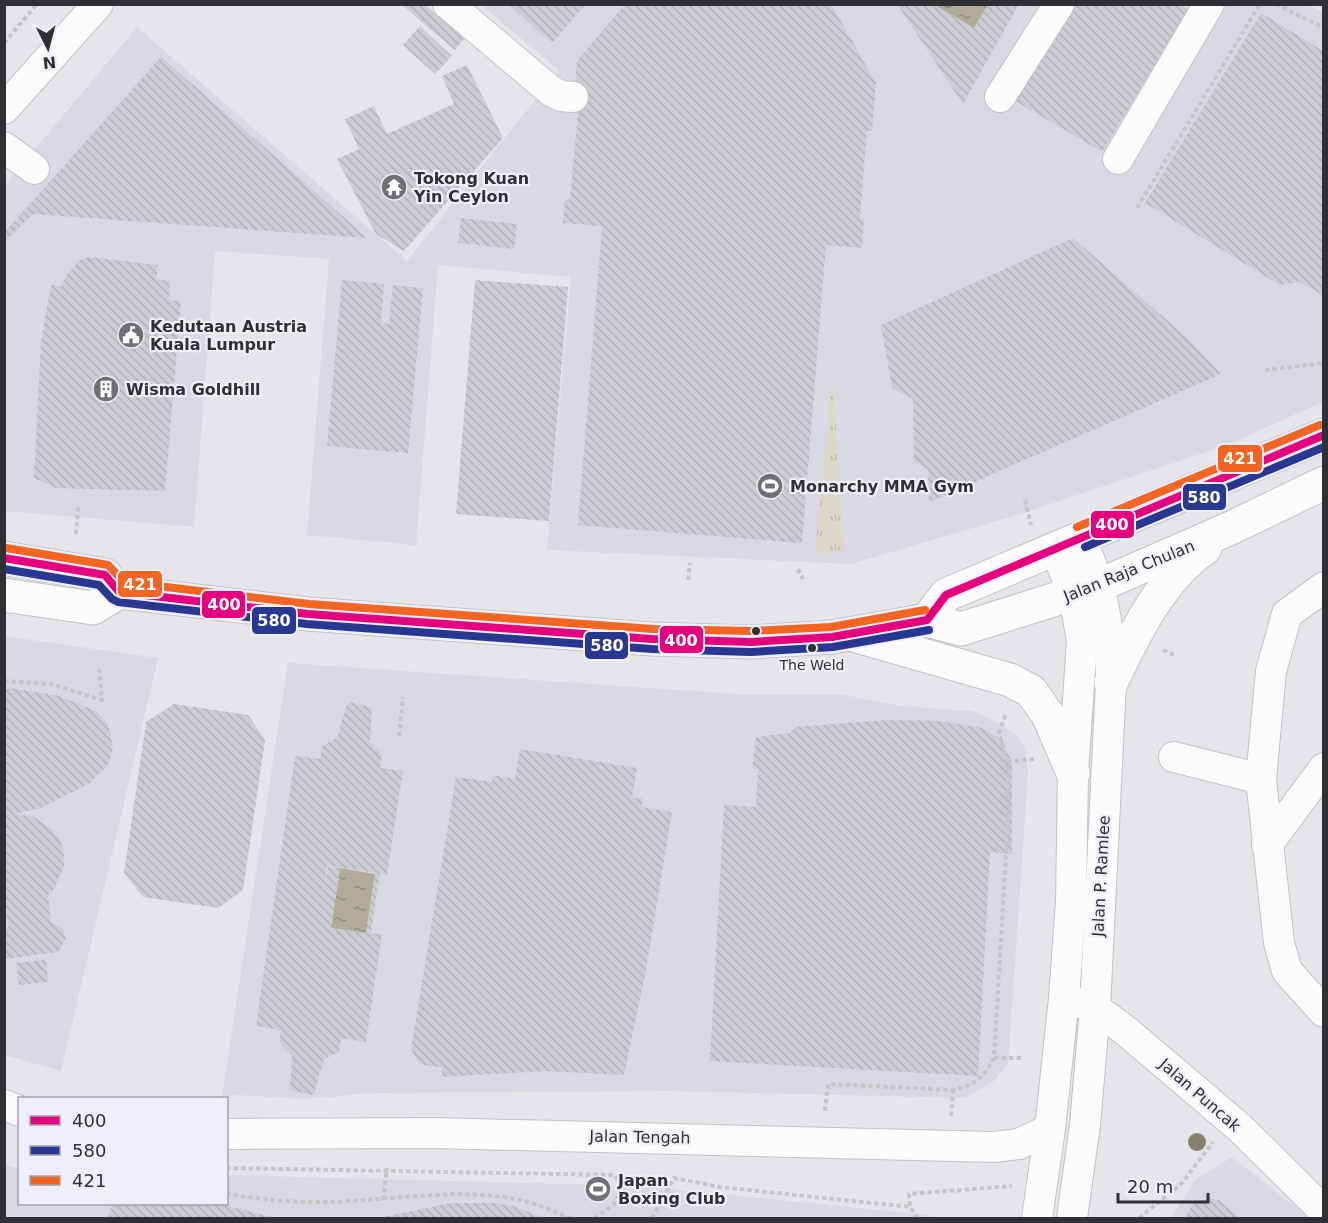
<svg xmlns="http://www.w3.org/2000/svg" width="1328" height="1223" font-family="'DejaVu Sans',sans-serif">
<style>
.built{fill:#d9d9e4}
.grass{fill:url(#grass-tufts)}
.water{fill:url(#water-ripples)}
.building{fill:url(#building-back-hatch)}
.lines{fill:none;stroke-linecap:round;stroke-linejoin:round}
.minor-casing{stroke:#c1c1c6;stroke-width:32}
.major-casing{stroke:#c1c1c6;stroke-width:35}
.path{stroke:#c5c5c6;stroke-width:4;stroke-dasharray:4.5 3;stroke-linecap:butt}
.minor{stroke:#fbfbfc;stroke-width:30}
.major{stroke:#fbfbfc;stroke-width:33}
.bus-1-casing{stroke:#efeffa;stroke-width:12}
.bus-2-casing{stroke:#efeffa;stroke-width:12}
.bus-3-casing{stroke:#efeffa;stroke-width:12}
.bus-1{stroke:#e5007d;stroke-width:8}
.bus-2{stroke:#283890;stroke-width:8}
.bus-3{stroke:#f26522;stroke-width:8}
.tree{fill:#86816d}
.bus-dot{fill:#303034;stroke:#efeffa;stroke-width:2}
.labels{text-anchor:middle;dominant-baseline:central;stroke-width:4.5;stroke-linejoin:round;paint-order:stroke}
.bus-label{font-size:14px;fill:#303034;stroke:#efeffa}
.poi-label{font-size:16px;font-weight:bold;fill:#303034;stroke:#efeffa;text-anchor:start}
.street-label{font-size:16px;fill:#303034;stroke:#efeffa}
.line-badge{stroke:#efeffa;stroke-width:2}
.badge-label{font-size:16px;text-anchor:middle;font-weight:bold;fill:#fff}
</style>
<defs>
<pattern id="grass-tufts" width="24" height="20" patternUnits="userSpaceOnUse" patternTransform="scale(1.5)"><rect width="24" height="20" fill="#ddd9ca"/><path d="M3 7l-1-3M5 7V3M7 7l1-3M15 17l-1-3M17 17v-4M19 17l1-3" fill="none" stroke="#bebbae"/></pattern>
<pattern id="water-ripples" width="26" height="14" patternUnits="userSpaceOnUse" patternTransform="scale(1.5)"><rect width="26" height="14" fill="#b1ac98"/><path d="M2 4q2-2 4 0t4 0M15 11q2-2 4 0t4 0" fill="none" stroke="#908c7d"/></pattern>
<pattern id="building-back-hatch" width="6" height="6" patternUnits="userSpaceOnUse" patternTransform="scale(1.5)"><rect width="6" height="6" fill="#ccccd4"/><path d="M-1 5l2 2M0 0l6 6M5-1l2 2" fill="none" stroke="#b0b0b7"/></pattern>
</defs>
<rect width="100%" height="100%" fill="#e5e5ea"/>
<!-- built -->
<g class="built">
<polygon points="1306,4 1323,12 1323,402 1225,446 1024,513 851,564 547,550 571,277 438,265 416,545 307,535 329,259 215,251 194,527 5,511 5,185 137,27 407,261 559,70 481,5"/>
<polygon points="4,636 158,658 61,1071 5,1055"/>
<polygon points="288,663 737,694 839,694 901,706 972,711 990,718 1017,736 1025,747 1028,773 1008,1064 994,1081 966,1098 673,1091 374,1093 304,1099 235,1095 222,1097"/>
<polygon points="1232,1157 1309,1218 1171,1218 1195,1180"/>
<polygon points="4,1164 19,1169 20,1204 226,1204 227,1175 640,1186 929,1215 933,1218 5,1218"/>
</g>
<!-- grass -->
<polygon class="grass" points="832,374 844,552 815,554"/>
<!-- water -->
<g class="water">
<polygon points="933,5 988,5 974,28"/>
<polygon points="340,868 375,874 366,933 331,928"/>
</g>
<!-- building -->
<g class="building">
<polygon points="401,4 424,4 464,39 455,50"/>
<polygon points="508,4 586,4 552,43"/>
<polygon points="625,4 831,4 876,83 872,131 867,131 860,218 864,219 862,248 826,245 802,543 578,525 602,226 563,223 565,199 570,200 578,112 573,112 577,61"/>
<polygon points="897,4 933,4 974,28 988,4 1019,4 963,104"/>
<polygon points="1072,4 1179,4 1188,10 1102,152 1014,100"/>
<polygon points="1261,13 1323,51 1323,295 1299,282 1280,285 1145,203"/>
<polygon points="420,26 452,56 435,74 403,45"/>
<polygon points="161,57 286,166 367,238 33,214 4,242 4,233"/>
<polygon points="467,65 503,138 404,251 376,234 337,159 359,149 345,119 374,106 387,134 454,104 442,76"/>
<polygon points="461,218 517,224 514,249 458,243"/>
<polygon points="1073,238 1185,336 1221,374 929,502 928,469 914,462 913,399 892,388 881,325"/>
<polygon points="89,257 158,265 156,279 170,281 169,300 181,302 165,491 56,488 34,478 41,342 51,285 62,286 67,274 81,259"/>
<polygon points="342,280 384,284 381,323 389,324 393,285 423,288 408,453 327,446"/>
<polygon points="475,280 568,287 549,521 456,514"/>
<polygon points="4,687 60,696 97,712 108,724 113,748 109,763 90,783 41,808 15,814 34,817 54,831 61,841 64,854 64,866 54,889 48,895 51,922 63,929 66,939 58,952 6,959 4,928 9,927 4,900"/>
<polygon points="351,702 372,708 370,742 382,755 380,768 403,771 387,875 327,865 324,890 328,867 340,868 331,928 366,933 375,874 380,874 371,933 382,934 366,1042 341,1038 339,1052 324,1059 314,1094 311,1095 290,1090 292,1056 279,1042 281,1030 256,1026 295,756 320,759 322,746 337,738 347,704"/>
<polygon points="174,704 248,715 265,740 243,890 218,908 143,897 124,873 146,722"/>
<polygon points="886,720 940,721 983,728 1002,740 1012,762 1012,854 990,852 978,1076 710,1061 724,805 756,807 758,769 752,768 756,737 789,733 796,727"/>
<polygon points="520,749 637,768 632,797 643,799 642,807 672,812 646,970 624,1075 545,1071 441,1077 443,1068 419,1064 411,1049 456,777 492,782 493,775 515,779"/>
<polygon points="46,960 48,982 19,985 16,963"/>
<polygon points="1210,1198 1219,1200 1239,1218 1185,1218 1193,1203"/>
<polygon points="451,1203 494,1203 513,1206 544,1218 379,1218"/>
<polygon points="112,1204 220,1204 276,1218 108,1218"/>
</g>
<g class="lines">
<defs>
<g id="minor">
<polyline points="448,4 551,91 561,96 573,97"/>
<polyline points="1000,97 1059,4"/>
<polyline points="4,109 98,4"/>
<polyline points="4,147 34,169"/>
<polyline points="1118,159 1209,4"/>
<polyline points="1174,757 1261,779 1279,943 1287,971 1324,1012"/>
<polyline points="1261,779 1271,671 1287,614 1324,587"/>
<polyline points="1267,845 1324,768"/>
<polyline points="1081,1003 1095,1008 1126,1031 1240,1128 1324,1211"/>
<polyline points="4,1105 20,1111"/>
<polyline points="226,1134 434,1133 994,1147 1019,1144 1050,1129"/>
<polyline points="1037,1218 1050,1129 1064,998 1071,901 1073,773 1082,641 1074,595 1056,551"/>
<path d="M1072 1218 1085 1125 1095 1008 1111 683C1111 625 1102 591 1081 537"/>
</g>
<g id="major">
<polyline points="4,558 105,575 119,592"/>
<polyline points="4,595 93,608 119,592 308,614 652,639 751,642 832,637 927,620 961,629 1100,585 1233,527 1324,483"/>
<polyline points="927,620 946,595 1324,435"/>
<polyline points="853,635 1010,680 1031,691 1048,715 1073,773"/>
<path d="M1111 683C1135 633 1159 581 1205 548"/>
</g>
</defs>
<!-- minor casing -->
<use href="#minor" class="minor-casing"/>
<!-- major casing -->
<use href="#major" class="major-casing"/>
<!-- path -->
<g class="path">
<polyline points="1276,4 1324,28"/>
<polyline points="4,43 37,4"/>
<polyline points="1137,208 1260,4"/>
<polyline points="1265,370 1324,363"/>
<polyline points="1025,500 1031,525"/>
<polyline points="76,534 78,507"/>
<polyline points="798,569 803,579"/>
<polyline points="688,580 690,563"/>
<polyline points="1163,650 1176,656"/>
<polyline points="4,681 51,684 102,700 99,667"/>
<polyline points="399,736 403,697"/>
<polyline points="1007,762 1034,759"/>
<polyline points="994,1058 1024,1058"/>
<path d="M825 1111 828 1084 953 1090C975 1085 984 1077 994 1058L1009 801 1007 762 999 733 1006 714"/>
<polyline points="951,1116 953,1090"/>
<polyline points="226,1168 615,1175 623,1190 613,1205 595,1218"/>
<path d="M226 1194C260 1199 293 1203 327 1202 386 1201 450 1188 509 1198 530 1201 551 1210 570 1218"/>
<polyline points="383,1200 387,1168"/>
<polyline points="652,1218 674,1178 720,1187 910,1207"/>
<polyline points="918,1218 910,1207 909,1194 1012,1186"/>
<polyline points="1139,1218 1182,1183 1213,1142"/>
</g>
<!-- minor -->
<use href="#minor" class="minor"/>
<!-- major -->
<use href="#major" class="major"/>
<defs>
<polyline id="bus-1" points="4,558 105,575 119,592 308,614 652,639 751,642 832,637 927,620 946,595 1324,435"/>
<g id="bus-2">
<polyline points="1085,547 1324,447"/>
<polyline points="4,569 99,585 112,599 118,602 307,624 652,649 751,652 833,647 929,630"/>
</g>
<g id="bus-3">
<polyline points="1077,527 1320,425"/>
<polyline points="6,548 108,565 124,582 309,604 653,629 751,631 831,627 925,610"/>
</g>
</defs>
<!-- bus-1 casing -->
<use href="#bus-1" class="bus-1-casing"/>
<!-- bus-2 casing -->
<use href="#bus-2" class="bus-2-casing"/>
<!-- bus-3 casing -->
<use href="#bus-3" class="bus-3-casing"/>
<!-- bus-1 -->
<use href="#bus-1" class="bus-1"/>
<!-- bus-2 -->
<use href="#bus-2" class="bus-2"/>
<!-- bus-3 -->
<use href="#bus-3" class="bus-3"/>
</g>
<!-- trees -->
<circle class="tree" cx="1197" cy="1142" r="9"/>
<!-- icons -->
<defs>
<symbol id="temple-disc" viewBox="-11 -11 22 22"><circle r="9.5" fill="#6f6f74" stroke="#efeffa"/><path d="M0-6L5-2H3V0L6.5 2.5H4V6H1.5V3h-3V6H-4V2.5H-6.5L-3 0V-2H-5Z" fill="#fff"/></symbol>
<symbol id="civic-disc" viewBox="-11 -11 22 22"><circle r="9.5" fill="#6f6f74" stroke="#efeffa"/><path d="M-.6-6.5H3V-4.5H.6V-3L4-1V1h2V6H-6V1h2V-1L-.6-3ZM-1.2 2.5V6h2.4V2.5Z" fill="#fff"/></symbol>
<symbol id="building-disc" viewBox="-11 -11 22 22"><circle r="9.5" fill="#6f6f74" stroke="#efeffa"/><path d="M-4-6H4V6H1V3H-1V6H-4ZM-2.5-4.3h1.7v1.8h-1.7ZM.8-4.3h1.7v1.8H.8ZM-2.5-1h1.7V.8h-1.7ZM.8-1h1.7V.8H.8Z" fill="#fff"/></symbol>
<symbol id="stadium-disc" viewBox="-11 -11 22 22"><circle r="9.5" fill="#6f6f74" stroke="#efeffa"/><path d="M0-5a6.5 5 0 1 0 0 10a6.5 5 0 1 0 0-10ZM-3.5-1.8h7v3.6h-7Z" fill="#fff"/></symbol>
</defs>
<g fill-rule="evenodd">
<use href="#temple-disc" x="379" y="172" width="30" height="30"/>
<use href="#civic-disc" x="116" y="320" width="30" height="30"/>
<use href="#building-disc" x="91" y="374" width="30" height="30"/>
<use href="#stadium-disc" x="755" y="471" width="30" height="30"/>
<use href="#stadium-disc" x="583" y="1174" width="30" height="30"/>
</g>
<!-- markers -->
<g class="bus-dot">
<circle cx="756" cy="631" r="5"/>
<circle cx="812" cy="648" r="5"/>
</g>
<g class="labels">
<!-- bus labels -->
<g class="bus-label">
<text x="812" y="665">The Weld</text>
</g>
<!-- poi labels -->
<g class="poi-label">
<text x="414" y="178">Tokong Kuan<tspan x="414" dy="18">Yin Ceylon</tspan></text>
<text x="150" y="326">Kedutaan Austria<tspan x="150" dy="18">Kuala Lumpur</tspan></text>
<text x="126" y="389">Wisma Goldhill</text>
<text x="790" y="486">Monarchy MMA Gym</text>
<text x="618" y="1180">Japan<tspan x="618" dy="18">Boxing Club</tspan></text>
</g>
<!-- street labels -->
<g class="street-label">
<text transform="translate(1129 571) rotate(-22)">Jalan Raja Chulan</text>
<text transform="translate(1101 876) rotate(-87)">Jalan P. Ramlee</text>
<text transform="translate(1200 1095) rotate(41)">Jalan Puncak</text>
<text transform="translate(640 1137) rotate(1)">Jalan Tengah</text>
</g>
</g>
<g class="line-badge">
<rect x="1217" y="444" width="46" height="29" rx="6" fill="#f26522"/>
<rect x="1182" y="483" width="45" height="28" rx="6" fill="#283890"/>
<rect x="1090" y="510" width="45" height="29" rx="6" fill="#e5007d"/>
<rect x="117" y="570" width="46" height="28" rx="6" fill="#f26522"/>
<rect x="201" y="590" width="45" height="29" rx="6" fill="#e5007d"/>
<rect x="251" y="606" width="46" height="29" rx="6" fill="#283890"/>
<rect x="659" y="625" width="45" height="29" rx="6" fill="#e5007d"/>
<rect x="584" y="631" width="45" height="29" rx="6" fill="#283890"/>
</g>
<g class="badge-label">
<text x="1240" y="464">421</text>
<text x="1204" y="503">580</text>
<text x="1112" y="530">400</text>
<text x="140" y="590">421</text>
<text x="224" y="610">400</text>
<text x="274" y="626">580</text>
<text x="681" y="646">400</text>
<text x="607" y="651">580</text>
</g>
<!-- border -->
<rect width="1328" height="1223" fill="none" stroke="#303034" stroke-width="12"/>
<!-- legend -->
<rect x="18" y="1097" width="210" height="108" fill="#efeffa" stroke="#a3a3ab" stroke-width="1.5"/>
<rect x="30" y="1116" width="30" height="9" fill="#e5007d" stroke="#a3a3ab" stroke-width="1.5"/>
<text x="72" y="1127" font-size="18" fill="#303034">400</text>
<rect x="30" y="1146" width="30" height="9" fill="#283890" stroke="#a3a3ab" stroke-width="1.5"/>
<text x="72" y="1157" font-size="18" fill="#303034">580</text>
<rect x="30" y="1176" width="30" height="9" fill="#f26522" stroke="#a3a3ab" stroke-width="1.5"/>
<text x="72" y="1187" font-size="18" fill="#303034">421</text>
<!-- north arrow -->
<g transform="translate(48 48) rotate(174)" stroke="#efeffa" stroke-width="4.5" paint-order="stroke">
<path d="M0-4.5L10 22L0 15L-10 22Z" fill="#303034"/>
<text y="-9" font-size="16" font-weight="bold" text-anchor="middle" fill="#303034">N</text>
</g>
<!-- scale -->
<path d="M1118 1193v9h90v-9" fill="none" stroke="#303034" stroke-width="3"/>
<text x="1127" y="1193" font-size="18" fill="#303034" stroke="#efeffa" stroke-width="4.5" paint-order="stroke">20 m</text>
</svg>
